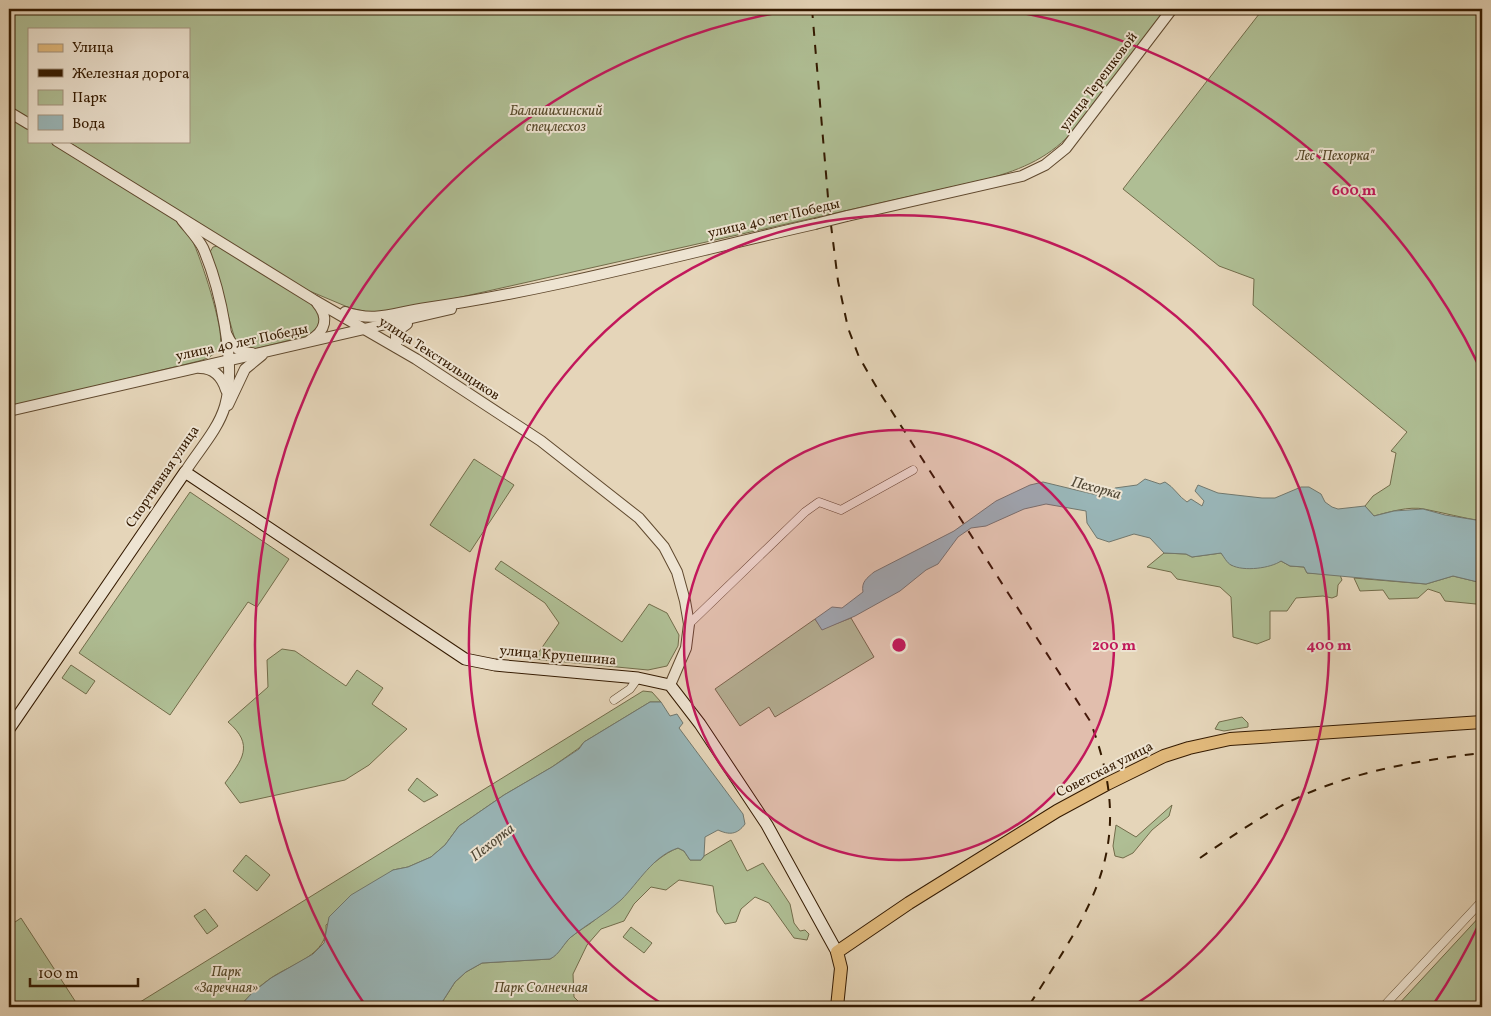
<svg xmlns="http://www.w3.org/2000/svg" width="1491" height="1016" font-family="Vollkorn,serif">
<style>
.green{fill:#afbe94;stroke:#726c4a}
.water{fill:#99b6b8;stroke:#71786e}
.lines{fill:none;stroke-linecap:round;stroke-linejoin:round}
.minor-casing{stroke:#60492e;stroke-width:9}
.tertiary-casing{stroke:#60492e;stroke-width:12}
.secondary-casing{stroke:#341a00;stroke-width:13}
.primary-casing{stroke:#341a00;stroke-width:14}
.minor{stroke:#eee4d2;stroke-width:8}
.tertiary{stroke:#eee4d2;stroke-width:10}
.secondary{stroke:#eee4d2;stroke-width:11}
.primary{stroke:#e2ba7c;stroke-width:12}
.rail{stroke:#341a00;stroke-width:2;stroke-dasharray:9 9;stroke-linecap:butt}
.tertiary-bridge-casing{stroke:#60492e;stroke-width:12;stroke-linecap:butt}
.tertiary-bridge{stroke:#eee4d2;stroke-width:10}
.ring{fill:none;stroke:#c2185b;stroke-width:2.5}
.labels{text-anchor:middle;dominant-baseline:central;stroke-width:4;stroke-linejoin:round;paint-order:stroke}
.street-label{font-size:14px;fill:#341a00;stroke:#eee4d2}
.park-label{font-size:14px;font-style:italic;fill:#594b2c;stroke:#eee4d2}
.water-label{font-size:15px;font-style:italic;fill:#524937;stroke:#eee4d2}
.centre{fill:#c2185b;stroke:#eee4d2;stroke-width:2.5}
.ring-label{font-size:15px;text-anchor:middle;font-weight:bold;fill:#c2185b;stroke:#eee4d2;stroke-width:4;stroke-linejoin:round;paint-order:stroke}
</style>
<rect width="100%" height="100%" fill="#e5d5b9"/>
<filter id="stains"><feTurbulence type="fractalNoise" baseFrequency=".004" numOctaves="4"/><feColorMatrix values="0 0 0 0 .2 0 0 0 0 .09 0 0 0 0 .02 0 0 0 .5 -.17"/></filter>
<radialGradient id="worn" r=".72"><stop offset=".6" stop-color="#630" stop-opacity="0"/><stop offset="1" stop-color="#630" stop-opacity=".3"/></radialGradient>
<!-- green -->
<g class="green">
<path d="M9 9H1166L1076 128C1051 157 1023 169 987 179L381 315 350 308 300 287 67 141H189V29H29V118L9 106Z"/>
<path d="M1263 9H1482V521C1463 518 1444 513 1424 509 1409 506 1389 512 1374 516L1365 506 1373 496 1390 485 1396 453 1391 451 1407 432 1253 305 1254 279 1219 266 1123 189Z"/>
<path d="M9 117 29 129V141H48L175 219C182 225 187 232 192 240 200 255 225 331 220 345 217 354 207 359 199 361L9 407Z"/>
<polygon points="218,246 316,307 323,323 311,335 250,350 236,343 210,252 213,247"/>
<polygon points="474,459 514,485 470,552 430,525"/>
<polygon points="190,492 289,559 257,607 248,602 170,715 79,653"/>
<polygon points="1164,553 1186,554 1192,557 1221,553 1231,565 1281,561 1290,566 1304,567 1307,573 1340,575 1342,580 1338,585 1337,596 1332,598 1323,596 1296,598 1287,611 1270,611 1270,639 1257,644 1233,637 1231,597 1220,587 1177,579 1171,572 1147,567"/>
<polygon points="501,561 622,642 649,604 667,613 679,635 678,646 667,666 648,670 534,659 559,623 545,603 495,569"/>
<polygon points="1453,576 1482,583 1482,607 1476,604 1445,601 1440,593 1428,589 1418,598 1389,599 1383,590 1360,591 1354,578 1426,584"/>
<polygon points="851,618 874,657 775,717 769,707 740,726 715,689 815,619 822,629"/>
<path d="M282 649 295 651 346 686 357 670 383 688 372 704 407 729 369 765 345 780 240 803 225 783C242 760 255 745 228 722L268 687 267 660Z"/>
<polygon points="71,665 95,681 86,694 62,678"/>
<path d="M643 691 652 692 661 702H650L584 742 579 748 552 767 504 795 459 826 445 845 431 857 408 867 393 870 326 925C329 955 291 964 271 978 258 987 249 996 239 1007H132Z"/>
<polygon points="1242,717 1248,723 1248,727 1224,731 1215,729 1219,722"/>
<polygon points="417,778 438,795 424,802 408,790"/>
<polygon points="1172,805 1169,816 1152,830 1133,853 1123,858 1115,856 1113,846 1116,825 1136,837"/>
<path d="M731 840 747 871 763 863 790 904 794 923 800 931 805 930 809 934 807 940 794 938 769 903 755 897 741 909 736 922 725 924 717 912 713 886 679 880 666 890 651 887 634 904 624 921 601 929 587 945 573 974 574 997 584 1007H439L455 982 466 972 482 963 550 959C559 954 563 944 571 937 579 930 588 926 596 919 620 900 650 858 678 848L684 851 690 860H701L704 856Z"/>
<polygon points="246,855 270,875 257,891 233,871"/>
<polygon points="205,909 218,926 207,934 194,916"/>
<polygon points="1482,914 1482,1007 1396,1007"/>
<polygon points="21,918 79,1007 9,1007 9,926"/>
<polygon points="631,927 652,943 644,953 623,937"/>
</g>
<!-- water -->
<g class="water">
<path d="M1145 479 1160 484 1165 482C1174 487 1179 497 1187 502L1191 499 1202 506 1204 501 1195 491 1198 485 1218 493 1262 498H1275L1301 487H1309L1321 494 1325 502 1332 507 1338 509 1365 506 1374 516 1394 511 1423 509 1445 515 1482 521V583L1453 576 1426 584 1307 573 1304 567 1290 566 1281 561C1271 568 1244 572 1231 565 1227 563 1224 557 1221 553L1192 557 1186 554 1164 553 1150 538 1134 534 1109 542 1097 538 1087 523 1086 511 1046 504 1024 509 986 526 971 528 958 537 938 564 926 570 900 591 855 616 822 630 815 619 832 607 842 608 863 592C861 582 867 578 874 572L954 531 996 501 1030 485 1043 482 1105 497 1115 488 1137 485Z"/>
<path d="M650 702H661L670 716 677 714 683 723 679 728 743 814 745 824C737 835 729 835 718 830L705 837 704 856 701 860H690L684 851 678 848C653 856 639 882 621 900 606 914 587 924 571 937 563 944 560 954 550 959L482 963 466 972 455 982 439 1007H239L253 992 271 978 313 954 324 943 329 917 351 895 393 870 408 867 431 857 445 845 459 826 504 795 552 767 579 749 584 742Z"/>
</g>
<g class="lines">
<defs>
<g id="minor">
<polyline points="689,624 805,512 819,502 841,510 913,470"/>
<polyline points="614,700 630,689 638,678"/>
<polyline points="1383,1007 1482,901"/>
</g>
<g id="tertiary">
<polyline points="9,112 29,124"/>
<polyline points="57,141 314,300 416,359 541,441 639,518 664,547 677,572 685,601 689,624 686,648 670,685"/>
<polyline points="847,216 1022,176 1045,165 1066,148 1172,9"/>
<path d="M182 220C189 229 198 238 203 248 220 287 237 364 225 406 218 430 198 451 185 472"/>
<path d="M345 312C376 323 395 312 426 308 557 289 686 253 815 224"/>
<path d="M227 335C232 346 239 353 252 353"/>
<path d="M310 340C326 331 329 317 317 303"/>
<polyline points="396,347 396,332 407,324"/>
<path d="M200 368C214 368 222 377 226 390"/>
<polyline points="228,405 245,369 262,355"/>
<polyline points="9,411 451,309"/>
</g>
<polyline id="secondary" points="9,729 185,472 465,659 495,665 638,678 670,685 700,724 767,825 837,952"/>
<polyline id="primary" points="837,1007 841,968 837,952 909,903 1057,811 1107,784 1164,756 1189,748 1230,739 1482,722"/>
</defs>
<!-- minor casing -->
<use href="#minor" class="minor-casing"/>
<!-- tertiary casing -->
<use href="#tertiary" class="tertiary-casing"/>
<!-- secondary casing -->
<use href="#secondary" class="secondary-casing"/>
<!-- primary casing -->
<use href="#primary" class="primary-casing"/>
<!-- minor -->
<use href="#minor" class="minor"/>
<!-- tertiary -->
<use href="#tertiary" class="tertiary"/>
<!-- secondary -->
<use href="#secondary" class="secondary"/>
<!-- primary -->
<use href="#primary" class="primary"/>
<!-- rail -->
<g class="rail">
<path d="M812 9 829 209 838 281 848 328 859 357 880 393 1090 721C1138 845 1093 906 1028 1007"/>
<path d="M1200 858C1226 840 1253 822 1281 806 1343 773 1413 761 1482 753"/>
</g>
<defs>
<polyline id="tertiary-bridge" points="815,224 847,216"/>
</defs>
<!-- tertiary-bridge casing -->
<use href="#tertiary-bridge" class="tertiary-bridge-casing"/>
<!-- tertiary-bridge -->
<use href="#tertiary-bridge" class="tertiary-bridge"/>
</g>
<!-- distance rings -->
<circle cx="899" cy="645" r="215" fill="#c2185b" fill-opacity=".12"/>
<g class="ring">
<circle cx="899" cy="645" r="215"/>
<path d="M665 1006A430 430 0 1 1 1133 1006"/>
<path d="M1480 922A644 644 0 0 1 1433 1005M365 1005A644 644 0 0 1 798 9M1000 9A644 644 0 0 1 1480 368"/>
</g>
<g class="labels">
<!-- street labels -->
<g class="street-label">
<text transform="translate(1099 82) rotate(-53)">улица Терешковой</text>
<text transform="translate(774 219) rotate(-13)">улица 40 лет Победы</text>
<text transform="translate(242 343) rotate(-12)">улица 40 лет Победы</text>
<text transform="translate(439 359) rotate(33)">улица Текстильщиков</text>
<text transform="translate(163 477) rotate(-56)">Спортивная улица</text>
<text transform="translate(558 656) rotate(5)">улица Крупешина</text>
<text transform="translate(1105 770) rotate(-27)">Советская улица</text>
</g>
<!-- park labels -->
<g class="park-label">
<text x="556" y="111">Балашихинский<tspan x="556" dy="16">спецлесхоз</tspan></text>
<text x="1335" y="156">Лес "Пехорка"</text>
<text x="226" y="972">Парк<tspan x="226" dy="16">«Заречная»</tspan></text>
<text x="541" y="988">Парк Солнечная</text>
</g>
<!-- water labels -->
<g class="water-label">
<text transform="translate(1096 489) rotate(15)">Пехорка</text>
<text transform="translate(493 843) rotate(-38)">Пехорка</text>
</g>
</g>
<circle cx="899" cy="645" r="8" class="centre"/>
<g class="ring-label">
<text x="1354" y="195">600 m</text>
<text x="1114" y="650">200 m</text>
<text x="1329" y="650">400 m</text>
</g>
<!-- margin -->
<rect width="1491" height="1016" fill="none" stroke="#e5d5b9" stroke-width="30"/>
<rect x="10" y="10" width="1471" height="996" fill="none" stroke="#341a00" stroke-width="2.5"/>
<rect x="15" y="15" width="1461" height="986" fill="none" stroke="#341a00"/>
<!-- legend -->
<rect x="28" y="28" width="162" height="115" fill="#eee4d2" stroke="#a4937e"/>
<rect x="38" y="44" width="25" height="8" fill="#e2ba7c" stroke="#a4937e"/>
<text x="72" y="52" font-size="15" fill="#341a00">Улица</text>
<rect x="38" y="69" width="25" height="8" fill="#341a00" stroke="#a4937e"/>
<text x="72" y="78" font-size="15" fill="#341a00">Железная дорога</text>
<rect x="38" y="90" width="25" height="15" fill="#afbe94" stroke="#a4937e"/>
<text x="72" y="102" font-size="15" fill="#341a00">Парк</text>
<rect x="38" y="115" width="25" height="15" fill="#99b6b8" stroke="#a4937e"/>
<text x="72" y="128" font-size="15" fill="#341a00">Вода</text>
<!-- scale -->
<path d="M30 978v8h108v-8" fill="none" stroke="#341a00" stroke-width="2.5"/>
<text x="38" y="978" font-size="15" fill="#341a00" stroke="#eee4d2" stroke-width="4" paint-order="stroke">100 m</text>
<rect width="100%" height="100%" filter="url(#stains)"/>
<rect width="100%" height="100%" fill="url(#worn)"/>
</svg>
